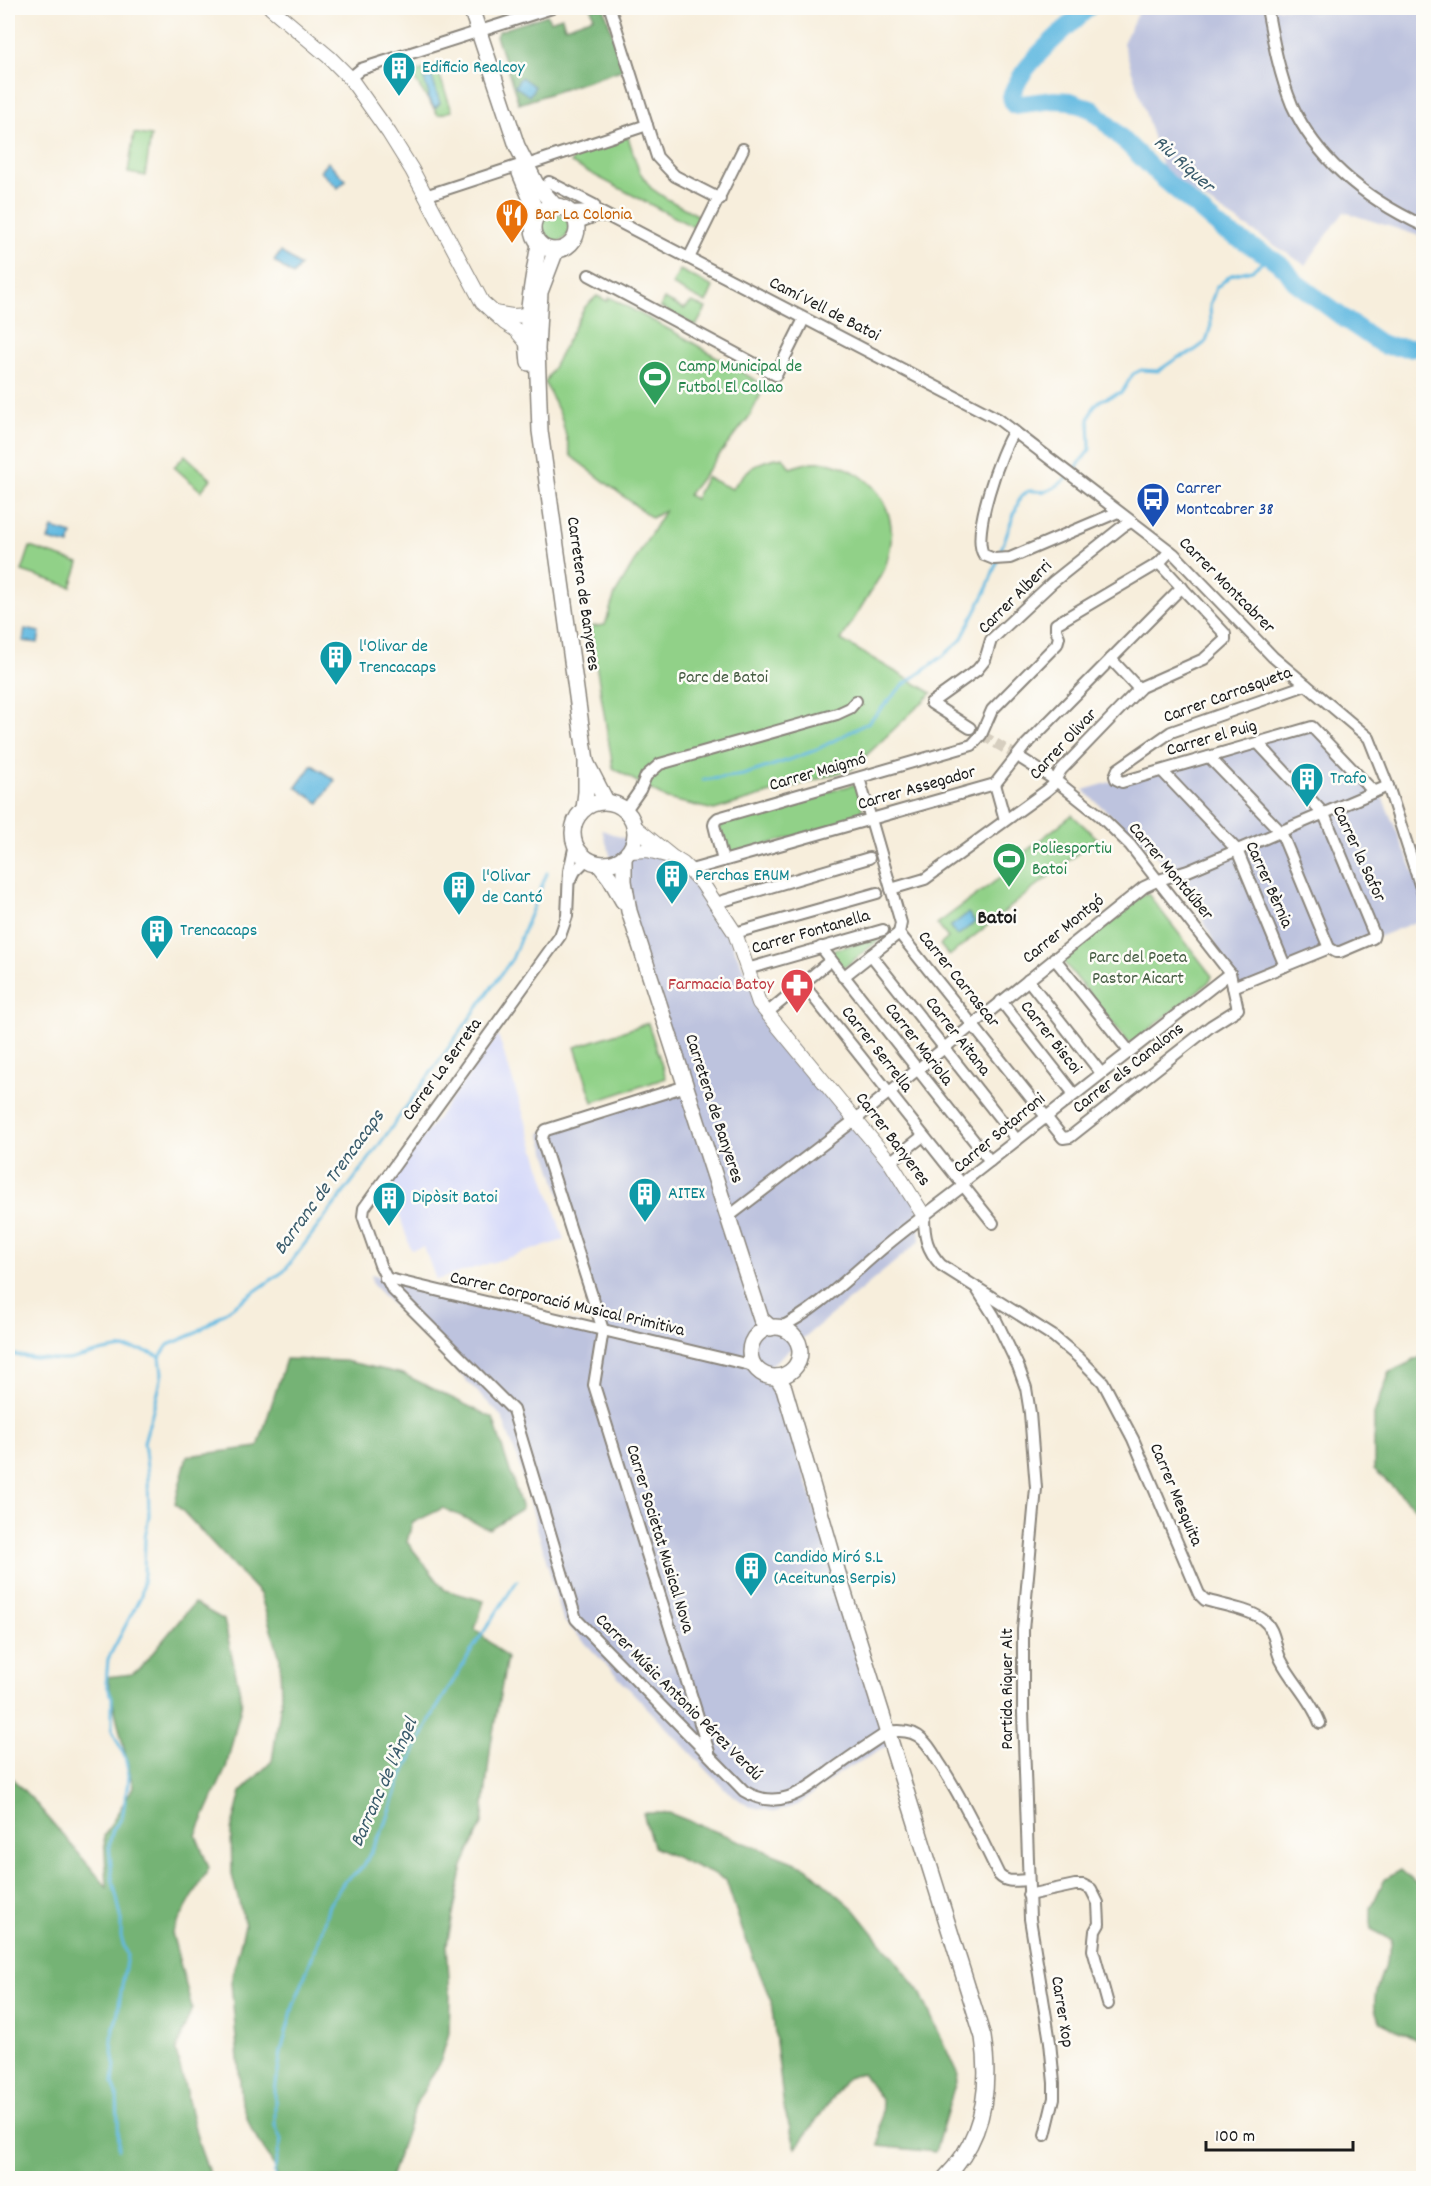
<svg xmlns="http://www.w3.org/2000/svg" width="1431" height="2186" font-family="Dekko,sans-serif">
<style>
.built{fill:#d4d8f9}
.industrial{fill:#bdc3de}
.green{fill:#91d188;stroke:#567652;stroke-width:1.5}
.forest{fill:#74b374;stroke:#486848;stroke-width:1.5}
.water{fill:#64bae1;stroke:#406b7e;stroke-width:1.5}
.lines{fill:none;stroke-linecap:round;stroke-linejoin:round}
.stream{stroke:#64bae1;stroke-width:3}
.river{stroke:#64bae1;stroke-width:18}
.minor-tunnel{stroke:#d6cebf;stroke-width:10;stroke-dasharray:10 5;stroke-linecap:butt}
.minor-casing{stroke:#8a857c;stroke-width:14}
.tertiary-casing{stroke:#8a857c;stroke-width:16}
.secondary-casing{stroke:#8a857c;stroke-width:18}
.minor{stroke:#fff;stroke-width:10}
.tertiary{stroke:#fff;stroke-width:14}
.secondary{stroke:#fff;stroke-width:15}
.labels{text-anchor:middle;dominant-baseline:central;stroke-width:5;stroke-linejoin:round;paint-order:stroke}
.culture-label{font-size:18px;fill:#0d838f;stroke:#fdfcf7;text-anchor:start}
.food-label{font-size:18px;fill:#c56008;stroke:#fdfcf7;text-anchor:start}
.street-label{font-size:18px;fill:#1c1c1c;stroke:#fdfcf7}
.leisure-label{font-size:18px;fill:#27864d;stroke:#fdfcf7;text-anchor:start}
.transit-label{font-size:18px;fill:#164399;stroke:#fdfcf7;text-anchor:start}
.park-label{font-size:18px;fill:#455b42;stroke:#fdfcf7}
.health-label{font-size:18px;fill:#be3a42;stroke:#fdfcf7;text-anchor:end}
.water-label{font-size:20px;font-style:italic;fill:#395b6b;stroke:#fdfcf7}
.neighbourhood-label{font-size:20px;font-weight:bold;fill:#1c1c1c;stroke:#fdfcf7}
</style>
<rect width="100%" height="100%" fill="#fdfcf7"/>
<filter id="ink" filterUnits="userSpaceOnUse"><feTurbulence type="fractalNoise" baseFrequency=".0167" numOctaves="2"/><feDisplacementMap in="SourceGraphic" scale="12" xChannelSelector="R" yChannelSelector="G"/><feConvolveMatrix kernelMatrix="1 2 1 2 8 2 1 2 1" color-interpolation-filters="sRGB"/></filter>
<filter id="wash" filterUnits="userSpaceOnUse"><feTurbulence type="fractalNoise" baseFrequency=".008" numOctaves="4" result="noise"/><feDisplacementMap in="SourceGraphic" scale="24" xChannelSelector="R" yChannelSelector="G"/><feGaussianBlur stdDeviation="1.35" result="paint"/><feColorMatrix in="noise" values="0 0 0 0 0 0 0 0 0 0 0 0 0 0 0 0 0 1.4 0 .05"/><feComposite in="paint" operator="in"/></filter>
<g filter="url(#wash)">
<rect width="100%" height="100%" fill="#f7eedc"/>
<!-- built -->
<polygon class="built" points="498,1035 564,1240 436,1280 424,1247 411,1250 389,1184"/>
<!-- industrial -->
<g class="industrial">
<polygon points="1140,8 1423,8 1423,237 1344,212 1305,265 1165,174 1123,43"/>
<polygon points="1313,724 1381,794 1423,894 1423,919 1239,993 1183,880 1083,790"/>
<polygon points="602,830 681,860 709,894 757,997 918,1202 920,1241 771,1365 888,1746 839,1773 798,1805 775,1812 748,1806 727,1791 563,1620 520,1467 502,1417 372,1284 371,1274 603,1330 540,1133 685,1086"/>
</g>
<!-- green -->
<g class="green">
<polygon points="436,65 452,111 438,115 411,74"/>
<polygon points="134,133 151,136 145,176 128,173"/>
<polygon points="628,137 639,171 651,188 667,199 705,219 699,230 571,163 575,155"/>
<circle cx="555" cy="228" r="14"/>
<polygon points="680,270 713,287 706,303 672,285"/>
<path d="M597 296 607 301 609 297 685 338 765 386 749 417 688 495 695 499 706 477 732 489C746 469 758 460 783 457L790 468C797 466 805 463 812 462 845 459 881 483 889 516 894 533 890 554 884 570L841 640 932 693 852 769 714 810 667 799 613 768 590 627 605 625 615 594 665 510 652 518 571 456 561 416 545 383 585 307Z"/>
<polygon points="664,299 684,309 692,302 706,308 696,326 660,307"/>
<polygon points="185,455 211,479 201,491 174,467"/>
<polygon points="30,547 79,563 71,587 22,571"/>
<polygon points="856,784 863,812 861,817 728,856 724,854 719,826 721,822"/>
<polygon points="1072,815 1097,838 949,956 940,945 948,938 937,924 1005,874 1003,869"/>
<polygon points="1144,894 1148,894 1212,976 1210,981 1132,1043 1128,1042 1063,961 1063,958"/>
<polygon points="878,937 879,940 846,966 841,966 832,955 834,950"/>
<polygon points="648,1023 666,1078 593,1102 575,1047"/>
</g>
<!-- forest -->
<g class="forest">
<polygon points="591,8 604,8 624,69 519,104 496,36 499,31 547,15 550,21 562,17 565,27 594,17"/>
<polygon points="1423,1356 1423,1516 1374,1469 1374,1414 1390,1372"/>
<polygon points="286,1359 345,1361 403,1374 493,1418 522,1509 489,1529 443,1508 412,1523 407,1542 445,1590 484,1601 475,1629 507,1658 491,1743 482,1824 463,1866 447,1944 450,1996 449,2033 441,2060 416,2104 390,2178 278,2178 269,2156 252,2131 242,2104 231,1982 245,1925 232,1875 231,1831 241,1792 272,1761 281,1702 280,1658 260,1594 175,1503 187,1456 258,1447"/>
<polygon points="194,1603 224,1620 242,1702 226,1768 196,1835 209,1868 172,1933 192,2008 176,2051 199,2145 211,2178 8,2178 8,1774 34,1801 107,1887 104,1836 133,1787 107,1677 132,1674 140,1668"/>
<polygon points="643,1813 669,1813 806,1867 855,1910 919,1990 958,2075 935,2152 879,2146 882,2101 862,2073 847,2078 796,2148 784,2108 771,2001 743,1932 726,1880 653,1847"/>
<path d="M1401 1870 1422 1889 1423 1888V2043L1380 2022C1378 2018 1376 2013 1375 2008 1372 1989 1390 1960 1392 1940L1371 1929V1908L1384 1880Z"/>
</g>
<!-- water -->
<g class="water">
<polygon points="432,77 440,103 435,108 427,97 429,95 424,79"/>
<polygon points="521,77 535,87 529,96 515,86"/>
<polygon points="328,162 346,180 338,188 320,171"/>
<polygon points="281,252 300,266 293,275 274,261"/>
<polygon points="52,528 72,534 69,545 48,540"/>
<polygon points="25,629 40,632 38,643 23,641"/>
<polygon points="312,765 335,780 319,803 296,787"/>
<polygon points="968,913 975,922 957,936 950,927"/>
</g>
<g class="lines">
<!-- stream -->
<g class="stream">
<polyline points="1073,472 1090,449 1089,419 1094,406 1101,400 1122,392 1133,374 1141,370 1158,371 1177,358 1191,353 1206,342 1211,325 1210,305 1216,288 1231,275 1252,270 1270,257"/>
<path d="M999 555 1020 498C1031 485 1034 494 1047 491 1054 489 1063 481 1069 477"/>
<polyline points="703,780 743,775 786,761 816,750 869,722 902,686 943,656 961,640 986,591 997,561"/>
<path d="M8 1353C19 1357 61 1362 73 1359 104 1351 130 1341 160 1357"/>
<polyline points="119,2149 117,2094 113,2083 115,2063 111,2038 117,2017 127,1955 121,1937 121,1916 112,1877 109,1845 113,1829 122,1818 129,1776 125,1757 112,1730 112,1697 106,1683 108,1659 141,1596 144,1574 145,1538 149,1516 148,1476 144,1442 159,1389 162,1373 160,1357 168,1345 194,1334 284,1271 364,1166 512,959 547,873"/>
<polyline points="276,2178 274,2172 281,2140 275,2125 275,2091 281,2052 293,2007 320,1936 329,1905 344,1882 363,1867 386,1823 400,1781 432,1716 475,1645 517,1581"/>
</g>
<!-- river -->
<path class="river" d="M1088 8C1063 32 1021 63 1011 97L1014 105 1054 100 1070 101 1093 110 1161 177 1223 230 1270 257 1285 268 1294 281 1346 320 1384 346 1413 348 1424 344"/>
</g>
</g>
<g filter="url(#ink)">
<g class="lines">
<!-- minor-tunnel -->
<polyline class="minor-tunnel" points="970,728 1022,759"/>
<defs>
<g id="minor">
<polyline points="610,8 657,157 675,176 720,199"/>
<path d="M1267 8C1273 40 1279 74 1292 105 1318 162 1368 200 1424 226"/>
<polyline points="350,78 361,69 552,8"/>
<polyline points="527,165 647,125"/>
<polyline points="549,182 594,205 596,210"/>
<polyline points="425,196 517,166"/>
<polyline points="570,211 596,210 998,419 1174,554 1273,657 1369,738 1388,786 1424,897"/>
<polyline points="577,223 596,216 605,216"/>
<polyline points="689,258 743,149"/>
<polyline points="589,275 776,375 804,319"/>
<path d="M1014 431C1001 450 970 536 984 555L994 559 1010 558 1118 512"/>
<polyline points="1111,659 1139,689"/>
<polyline points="1306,685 1171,732 1118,769 1115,776 1116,779 1122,782 1312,727 1374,792"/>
<polyline points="970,728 931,703 977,670 985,660 991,640 1053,582 1122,527 1131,522"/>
<polyline points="1209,757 1281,832 1329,948"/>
<polyline points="1022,759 1055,780 1099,815 1130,845 1230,973 1237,1005"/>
<polyline points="1162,771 1237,850 1285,966"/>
<polyline points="859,778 901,923 899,933"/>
<polyline points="995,784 1005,820"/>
<polyline points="626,810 640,790 646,776 660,764 837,714 850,708 856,701"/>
<path d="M575 844 569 871 567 916 560 936 364 1208 363 1216 380 1265 392 1289 513 1410 576 1619 744 1791C783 1815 811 1784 842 1763 857 1752 873 1742 888 1732 900 1730 914 1731 923 1740 931 1747 936 1759 942 1767 964 1802 981 1838 999 1875 1007 1884 1018 1880 1028 1880"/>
<polyline points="723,861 714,825 715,821 718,818 972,745 981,735 992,710 1057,644 1059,637 1056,630 1056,624 1159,563 1170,551"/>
<polyline points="691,870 995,784 1024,747 1182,587"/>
<polyline points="571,879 575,871 587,859"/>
<polyline points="891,889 925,879 1046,791 1052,786 1061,770 1141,687 1204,659 1225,640 1225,634 1159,563"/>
<polyline points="716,903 869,858"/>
<polyline points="735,933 877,893"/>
<polyline points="899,933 1063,1138 1070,1137 1211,1026 1238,1009"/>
<polyline points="821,947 990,1161"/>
<polyline points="871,955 1017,1140"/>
<polyline points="1054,958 1129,1051"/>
<polyline points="747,969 883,930"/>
<polyline points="843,977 899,933"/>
<polyline points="1028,980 1101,1073"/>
<polyline points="803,984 993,1223"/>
<polyline points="1233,987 1329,948 1336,952 1340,952 1373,938 1374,934 1324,814 1258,743"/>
<polyline points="1001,1001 1074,1094"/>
<polyline points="767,1013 830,961"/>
<polyline points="686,1086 546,1130 543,1134 542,1140 603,1330 594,1385 709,1752"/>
<polyline points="890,1162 923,1136"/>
<path d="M924 1216C924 1237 927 1250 941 1265L1053 1336 1078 1357 1103 1382 1133 1439 1199 1594 1205 1600C1221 1605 1249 1609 1262 1619 1276 1629 1274 1646 1281 1660 1292 1682 1311 1699 1320 1723"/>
<polyline points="728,1217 856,1119 1144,887 1159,880 1188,871 1388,786"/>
<polyline points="385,1278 754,1366"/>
<polyline points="977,1289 994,1316 1018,1366 1026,1388 1030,1413 1036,1488 1023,1630 1023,1712 1030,1919 1050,2042 1054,2083 1054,2098 1045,2135"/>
<path d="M779 1328C816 1311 851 1275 882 1249 908 1227 936 1207 963 1186L967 1179 1230 973"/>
<polyline points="1028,1895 1075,1885 1083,1885 1091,1889 1098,1903 1099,1924 1095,1931 1093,1950 1108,2004"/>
</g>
<g id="tertiary">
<polyline points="271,8 329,57 350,78 389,133 412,170 482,302 505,323 516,330 526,342"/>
<polyline points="494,313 512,316 528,315"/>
<polyline points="635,827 672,857 683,864 702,883 735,933 759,1003 890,1162 924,1216"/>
<polyline points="630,851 648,850 666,855"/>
</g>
<g id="secondary">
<polyline points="471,8 517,146 536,184 554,205"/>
<polyline points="520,173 537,214"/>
<circle cx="555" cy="228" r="22"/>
<polyline points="556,250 540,292 537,349 540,431 586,761 586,792 584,809"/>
<path d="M529 363C524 323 532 284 539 244"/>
<polyline points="587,764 606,801"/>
<circle cx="604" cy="833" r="31"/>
<polyline points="624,857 624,881 629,911 761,1319 771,1328"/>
<polyline points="599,864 610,878 623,901"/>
<circle cx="775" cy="1352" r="25"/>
<path d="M777 1377 784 1388 839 1577 983 2037C991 2089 984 2139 945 2178"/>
</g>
</defs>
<!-- minor casing -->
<use href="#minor" class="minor-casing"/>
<!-- tertiary casing -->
<use href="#tertiary" class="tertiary-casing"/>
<!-- secondary casing -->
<use href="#secondary" class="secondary-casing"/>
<!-- minor -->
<use href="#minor" class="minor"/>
<!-- tertiary -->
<use href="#tertiary" class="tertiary"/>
<!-- secondary -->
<use href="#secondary" class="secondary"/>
</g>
</g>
<!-- icons -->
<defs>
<symbol id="building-pin" viewBox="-11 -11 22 30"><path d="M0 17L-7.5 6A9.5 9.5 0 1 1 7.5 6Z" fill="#0f9aa8" stroke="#fdfcf7"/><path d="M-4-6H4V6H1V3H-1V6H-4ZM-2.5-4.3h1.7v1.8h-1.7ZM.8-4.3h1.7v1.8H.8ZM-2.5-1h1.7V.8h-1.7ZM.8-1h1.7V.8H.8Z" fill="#fff"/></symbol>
<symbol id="restaurant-pin" viewBox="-11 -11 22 30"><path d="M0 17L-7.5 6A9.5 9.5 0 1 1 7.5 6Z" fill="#e8710a" stroke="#fdfcf7"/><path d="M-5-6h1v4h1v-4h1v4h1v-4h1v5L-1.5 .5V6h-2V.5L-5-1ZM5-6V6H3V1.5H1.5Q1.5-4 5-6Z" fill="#fff"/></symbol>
<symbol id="stadium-pin" viewBox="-11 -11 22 30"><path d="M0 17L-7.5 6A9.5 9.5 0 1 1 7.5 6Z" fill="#2e9e5b" stroke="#fdfcf7"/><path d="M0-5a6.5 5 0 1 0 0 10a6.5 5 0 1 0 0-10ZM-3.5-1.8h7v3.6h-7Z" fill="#fff"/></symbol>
<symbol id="bus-pin" viewBox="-11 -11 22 30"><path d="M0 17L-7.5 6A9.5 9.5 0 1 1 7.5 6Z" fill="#1a4fb4" stroke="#fdfcf7"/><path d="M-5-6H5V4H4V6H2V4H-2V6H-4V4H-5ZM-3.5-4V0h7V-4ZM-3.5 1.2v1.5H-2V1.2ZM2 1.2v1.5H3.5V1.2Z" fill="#fff"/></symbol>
<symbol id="pharmacy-pin" viewBox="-11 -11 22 30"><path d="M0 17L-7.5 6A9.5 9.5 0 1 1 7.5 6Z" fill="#e0444e" stroke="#fdfcf7"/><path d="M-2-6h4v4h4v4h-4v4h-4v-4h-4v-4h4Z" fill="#fff"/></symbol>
</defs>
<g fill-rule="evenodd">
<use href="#building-pin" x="380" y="49" width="38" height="52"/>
<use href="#restaurant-pin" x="493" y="196" width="38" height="52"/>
<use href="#stadium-pin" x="636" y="358" width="38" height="52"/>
<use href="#bus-pin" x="1134" y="480" width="38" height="52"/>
<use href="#building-pin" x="317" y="638" width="38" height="52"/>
<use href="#building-pin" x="1288" y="760" width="38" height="52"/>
<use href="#stadium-pin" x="990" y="840" width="38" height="52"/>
<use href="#building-pin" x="653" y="857" width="38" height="52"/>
<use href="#building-pin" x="440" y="868" width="38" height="52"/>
<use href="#building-pin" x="138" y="912" width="38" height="52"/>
<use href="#pharmacy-pin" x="778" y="966" width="38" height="52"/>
<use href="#building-pin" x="626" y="1175" width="38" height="52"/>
<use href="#building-pin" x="370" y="1179" width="38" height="52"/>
<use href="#building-pin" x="732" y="1549" width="38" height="52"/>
</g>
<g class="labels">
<!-- culture labels -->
<g class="culture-label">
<text x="422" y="68">Edificio Realcoy</text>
<text x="359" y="647">l'Olivar de<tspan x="359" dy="21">Trencacaps</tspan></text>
<text x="1330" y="779">Trafo</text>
<text x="695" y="876">Perchas ERUM</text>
<text x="482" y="877">l'Olivar<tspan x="482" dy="21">de Cantó</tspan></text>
<text x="180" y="931">Trencacaps</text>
<text x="668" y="1194">AITEX</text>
<text x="412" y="1198">Dipòsit Batoi</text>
<text x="774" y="1558">Candido Miró S.L<tspan x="774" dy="21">(Aceitunas Serpis)</tspan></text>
</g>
<!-- food labels -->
<g class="food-label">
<text x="535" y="215">Bar La Colonia</text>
</g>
<!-- street labels -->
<g class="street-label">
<text transform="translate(824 310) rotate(27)">Camí Vell de Batoi</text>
<text transform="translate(1226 586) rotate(45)">Carrer Montcabrer</text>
<text transform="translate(582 594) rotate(82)">Carretera de Banyeres</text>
<text transform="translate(1016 598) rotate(-45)">Carrer Alberri</text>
<text transform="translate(1228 696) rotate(-20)">Carrer Carrasqueta</text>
<text transform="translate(1212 739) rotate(-16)">Carrer el Puig</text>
<text transform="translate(1064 745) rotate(-47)">Carrer Olivar</text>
<text transform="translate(818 773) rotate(-16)">Carrer Maigmó</text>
<text transform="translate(917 789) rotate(-16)">Carrer Assegador</text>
<text transform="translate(1358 854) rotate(65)">Carrer la Safor</text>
<text transform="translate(1170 872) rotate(50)">Carrer Montdúber</text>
<text transform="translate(1268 885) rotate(66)">Carrer Bèrnia</text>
<text transform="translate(1064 930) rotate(-39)">Carrer Montgó</text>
<text transform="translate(811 933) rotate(-16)">Carrer Fontanella</text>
<text transform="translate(958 980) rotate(51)">Carrer Carrascar</text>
<text transform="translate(957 1037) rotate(52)">Carrer Aitana</text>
<text transform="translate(1050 1038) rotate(52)">Carrer Biscoi</text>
<text transform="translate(918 1045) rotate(52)">Carrer Mariola</text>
<text transform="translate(876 1050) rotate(52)">Carrer Serrella</text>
<text transform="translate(1129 1069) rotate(-38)">Carrer els Canalons</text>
<text transform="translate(443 1070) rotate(-54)">Carrer La Serreta</text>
<text transform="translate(713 1109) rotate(72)">Carretera de Banyeres</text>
<text transform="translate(1000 1134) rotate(-40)">Carrer Sotarroni</text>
<text transform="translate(892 1140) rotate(53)">Carrer Banyeres</text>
<text transform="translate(567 1305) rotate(13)">Carrer Corporació Musical Primitiva</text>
<text transform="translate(1175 1495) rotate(67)">Carrer Mesquita</text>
<text transform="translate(659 1539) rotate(73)">Carrer Societat Musical Nova</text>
<text transform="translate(1008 1689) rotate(-90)">Partida Riquer Alt</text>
<text transform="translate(678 1698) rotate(45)">Carrer Músic Antonio Pérez Verdú</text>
<text transform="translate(1061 2012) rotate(81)">Carrer Xop</text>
</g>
<!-- leisure labels -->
<g class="leisure-label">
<text x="678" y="367">Camp Municipal de<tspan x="678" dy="21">Futbol El Collao</tspan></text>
<text x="1032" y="849">Poliesportiu<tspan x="1032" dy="21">Batoi</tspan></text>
</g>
<!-- transit labels -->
<g class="transit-label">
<text x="1176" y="489">Carrer<tspan x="1176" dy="21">Montcabrer 38</tspan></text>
</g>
<!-- park labels -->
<g class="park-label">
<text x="723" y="678">Parc de Batoi</text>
<text x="1138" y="958">Parc del Poeta<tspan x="1138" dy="21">Pastor Aicart</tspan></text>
</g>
<!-- health labels -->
<g class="health-label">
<text x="774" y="985">Farmacia Batoy</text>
</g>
<!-- water labels -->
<g class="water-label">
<text transform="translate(1183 165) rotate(42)">Riu Riquer</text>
<text transform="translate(330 1183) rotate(-54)">Barranc de Trencacaps</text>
<text transform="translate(385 1783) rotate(-66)">Barranc de l'Àngel</text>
</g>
<!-- neighbourhood labels -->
<g class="neighbourhood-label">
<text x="997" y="919">Batoi</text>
</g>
</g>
<!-- margin -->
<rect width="1431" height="2186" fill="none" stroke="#fdfcf7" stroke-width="30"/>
<!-- scale -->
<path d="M1206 2141v9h147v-9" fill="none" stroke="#1c1c1c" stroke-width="3"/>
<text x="1215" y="2141" font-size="18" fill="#1c1c1c" stroke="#fdfcf7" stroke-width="4.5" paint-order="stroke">100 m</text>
</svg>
